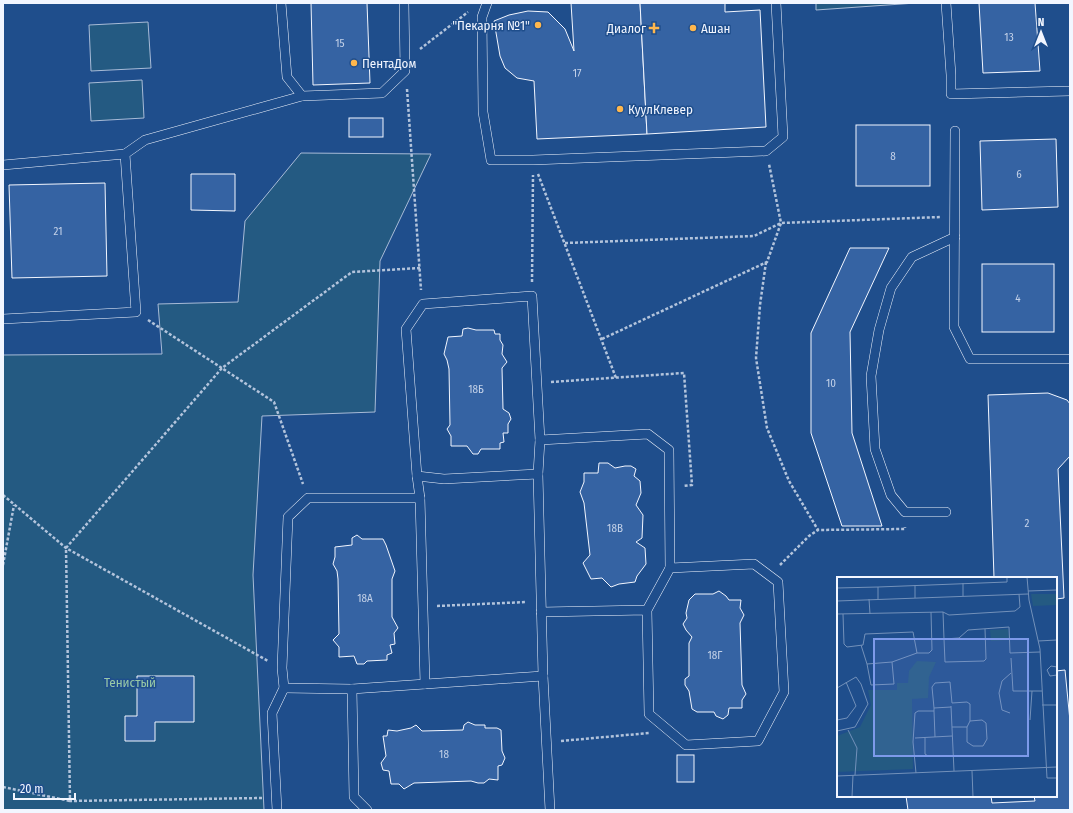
<svg xmlns="http://www.w3.org/2000/svg" width="1073" height="813" font-family="'Fira Sans Condensed',sans-serif">
<style>
.green{fill:#245a82;stroke:#a8bbd7}
.building{fill:#3563a3;stroke:#f2f6ff}
.lines{fill:none;stroke-linecap:round;stroke-linejoin:round}
.service-casing{stroke:#f2f6ff;stroke-width:10}
.path{stroke:#b3c4dc;stroke-width:2.5;stroke-dasharray:3 2;stroke-linecap:butt}
.service{stroke:#1f4e8c;stroke-width:9}
.poi-dot{fill:#ffb74d;stroke:#1f4e8c;stroke-width:1.5}
.labels{text-anchor:middle;dominant-baseline:central;stroke-width:3;stroke-linejoin:round;paint-order:stroke}
.number-label{font-size:11px;fill:#c3d1e8}
.poi-label{font-size:13px;fill:#f2f6ff;stroke:#1f4e8c;text-anchor:start}
.park-label{font-size:13px;fill:#97c8a6;stroke:#1f4e8c}
.inset-road{fill:none;stroke:#7391ba;stroke-width:1}
.view{fill:#7d9aea;fill-opacity:0.15;stroke:#7d9aea;stroke-width:2}
.inset-edge{fill:none;stroke:#f2f6ff;stroke-width:2}
</style>
<rect width="100%" height="100%" fill="#1f4e8c"/>
<!-- green -->
<g class="green">
<polygon points="816,3 916,3 816,10"/>
<polygon points="148,22 151,68 91,71 89,25"/>
<polygon points="142,80 144,118 91,121 89,83"/>
<polygon points="301,153 431,154 380,261 375,412 262,416 253,575 264,810 3,810 3,355 162,354 158,304 238,302 245,221"/>
</g>
<!-- building -->
<g class="building">
<polygon points="311,3 367,3 370,83 313,85"/>
<polygon points="571,3 640,3 647,134 537,139 534,81 517,78 505,68 500,56 494,21 509,15 528,11 548,12 565,29 574,51"/>
<polygon points="640,3 725,3 725,12 760,10 766,127 647,134"/>
<polygon points="979,3 1035,3 1040,71 983,73"/>
<rect x="349" y="118" width="34" height="19"/>
<rect x="856" y="125" width="74" height="61"/>
<polygon points="1056,139 1058,207 982,210 980,141"/>
<polygon points="191,174 235,174 235,211 191,210"/>
<polygon points="105,183 107,276 12,278 9,185"/>
<polygon points="850,248 889,248 850,332 852,433 882,526 842,526 811,433 811,333"/>
<rect x="982" y="264" width="72" height="68"/>
<polygon points="468,328 476,330 494,330 495,334 500,334 500,340 503,345 502,354 507,362 502,368 503,409 509,413 511,419 508,424 508,433 503,433 504,442 500,443 500,449 481,449 478,454 473,454 467,446 451,446 451,436 447,429 450,425 449,369 447,360 444,354 448,337 462,336 463,329"/>
<polygon points="1048,393 1067,400 1070,404 1070,456 1058,469 1064,598 1056,599 1056,578 994,578 988,395"/>
<polygon points="599,463 608,463 615,468 625,466 631,466 636,469 634,476 640,481 641,493 636,505 643,515 642,538 636,542 645,548 646,564 637,576 635,582 619,584 611,587 602,578 591,579 583,563 590,555 584,503 580,492 584,482 584,473 598,473"/>
<polygon points="357,535 362,539 383,539 386,545 395,571 392,579 392,617 398,628 394,633 395,644 390,645 392,653 387,655 387,660 367,661 364,664 357,664 354,656 339,657 339,647 333,640 339,634 338,579 337,571 333,564 335,557 335,547 352,545 352,538"/>
<polygon points="719,591 726,596 729,600 741,600 740,608 744,615 740,623 742,685 746,694 742,700 742,708 729,708 728,715 723,719 716,716 714,712 697,712 692,709 689,691 685,685 685,679 689,676 689,643 692,637 686,630 683,624 687,618 686,613 689,600 695,594 713,594"/>
<polygon points="1065,670 1070,721 1070,810 908,810 906,796 991,796 992,803 1035,801 1034,796 1056,796 1056,671"/>
<polygon points="137,676 194,676 194,722 155,722 155,741 125,741 125,716 137,716"/>
<polygon points="468,722 475,725 485,725 485,728 497,728 501,730 502,751 505,758 502,765 498,766 498,780 489,779 484,783 478,783 471,781 414,783 404,789 399,784 391,784 389,771 383,770 381,763 386,756 383,736 387,736 388,730 397,731 411,728 416,725 422,731 463,730 464,725"/>
<rect x="677" y="755" width="17" height="27"/>
</g>
<g class="lines">
<defs>
<g id="service">
<polyline points="281,3 287,77 302,96 382,93 405,71 404,3"/>
<polyline points="487,3 482,17 483,112 491,160 533,160 766,151 783,137 776,3"/>
<polyline points="946,3 951,75 951,94 1070,91"/>
<polyline points="955,131 954,327 970,359 1070,359"/>
<polyline points="3,165 125,154"/>
<polyline points="3,319 136,312 125,154 145,140 302,96"/>
<polyline points="540,440 538,474 543,676 550,810"/>
<polyline points="538,474 444,479 417,476 406,329 423,304 532,296 540,440 648,434 669,450 670,568"/>
<polyline points="420,498 425,684"/>
<polyline points="946,512 905,512 891,495 875,449 871,376 879,330 891,288 912,257 955,237"/>
<polyline points="541,612 647,610 670,568 754,564 778,582 784,692 758,741 686,745 649,714 647,610"/>
<polyline points="284,688 352,689 543,676"/>
<polyline points="352,689 354,797 367,810"/>
<polyline points="277,810 272,713 284,688 282,668 288,517 308,498 420,498 417,476"/>
</g>
</defs>
<!-- service casing -->
<use href="#service" class="service-casing"/>
<!-- path -->
<g class="path">
<polyline points="420,49 468,12"/>
<polyline points="407,89 421,290"/>
<polyline points="538,174 616,378"/>
<polyline points="565,243 754,236 781,223 941,217"/>
<polyline points="766,262 760,305 756,358 767,428 789,481 818,530"/>
<polyline points="532,282 533,175"/>
<polyline points="148,320 274,402 303,484"/>
<polyline points="602,339 767,262 781,223 769,164"/>
<polyline points="551,382 684,373 692,485 683,486"/>
<polyline points="3,495 66,548 268,661"/>
<polyline points="3,565 14,505"/>
<polyline points="780,565 809,536 818,530 905,529 905,527"/>
<polyline points="437,606 526,602"/>
<polyline points="561,741 649,733"/>
<polyline points="3,787 70,801"/>
<polyline points="262,798 70,801 66,548 222,368 352,272 420,268"/>
</g>
<!-- service -->
<use href="#service" class="service"/>
</g>
<!-- markers -->
<g class="poi-dot">
<circle cx="538" cy="25" r="4"/>
<path d="M652 22h4v4h4v4h-4v4h-4v-4h-4v-4h4z"/>
<circle cx="693" cy="28" r="4"/>
<circle cx="354" cy="63" r="4"/>
<circle cx="620" cy="109" r="4"/>
</g>
<g class="labels">
<!-- number labels -->
<g class="number-label">
<text x="1009" y="37">13</text>
<text x="340" y="43">15</text>
<text x="577" y="73">17</text>
<text x="893" y="156">8</text>
<text x="1019" y="174">6</text>
<text x="58" y="231">21</text>
<text x="1018" y="298">4</text>
<text x="831" y="383">10</text>
<text x="476" y="389">18Б</text>
<text x="1027" y="523">2</text>
<text x="615" y="528">18В</text>
<text x="365" y="598">18А</text>
<text x="715" y="655">18Г</text>
<text x="444" y="754">18</text>
</g>
<!-- poi labels -->
<g class="poi-label">
<text x="530" y="25" text-anchor="end">"Пекарня №1"</text>
<text x="646" y="28" text-anchor="end">Диалог</text>
<text x="701" y="28">Ашан</text>
<text x="362" y="63">ПентаДом</text>
<text x="628" y="109">КуулКлевер</text>
</g>
<!-- park labels -->
<g class="park-label">
<text x="130" y="682">Тенистый</text>
</g>
</g>
<!-- overview -->
<g transform="translate(837 577)">
<rect width="220" height="220" fill="#1f4e8c"/>
<path d="M194 17H220V28L196 29ZM171 52 172 63 154 64 153 53ZM80 84 99 85 92 100 91 121 75 122 76 192 0 195V159L23 150 34 128 31 113H60V106H71L72 94Z" fill="#245a82"/>
<path class="inset-road" d="M190 0 192 23 203 72 210 201H220M126 6V19M78 8V21M41 10 170 5V0M0 11 41 10V22M191 14 220 13M182 17 183 30 178 34 112 38 106 35 107 62 122 61 131 53 172 50 173 76 203 75M32 22 33 37M0 24 191 17M0 37 106 35M6 37 7 67 10 70 26 68 28 57 76 55 80 76H92L95 73 94 35M107 62 108 85 147 84 149 82 148 52M201 64 220 63M24 68 30 87 55 85M174 81 176 114H195M30 87 34 108 57 107 55 85 80 76M220 90 214 89 210 93 213 99 220 98M0 111 19 100 24 107 31 127 18 150 0 154M205 128H220M114 129 117 194M114 130 97 131 95 110 98 106 113 105 115 126 130 125 133 127V144M97 134 98 160M173 136 165 133 162 116 165 104 174 96M0 143 10 141 19 129 9 105M193 143 195 114H205M115 150H130L133 144 145 143 149 146 150 162 146 169H136L130 165V150M11 153 20 171 18 198M78 161 115 159M88 161V177L91 179H116M135 194 136 220M79 196 76 165 78 136 81 134H97V131M0 199 220 190M15 220 16 198"/>
<path class="view" d="M37 62H191V179H37Z"/>
<rect width="220" height="220" class="inset-edge"/>
</g>
<!-- border -->
<rect width="1073" height="813" fill="none" stroke="#f2f6ff" stroke-width="8"/>
<!-- north arrow -->
<g transform="translate(1041 32)" stroke="#1f4e8c" stroke-width="3" paint-order="stroke">
<path d="M0-3L7 15L0 10L-7 15Z" fill="#f2f6ff"/>
<text y="-6" font-size="11" font-weight="bold" text-anchor="middle" fill="#f2f6ff">N</text>
</g>
<!-- scale -->
<path d="M14 793v6h61v-6" fill="none" stroke="#f2f6ff" stroke-width="2"/>
<text x="20" y="793" font-size="12" fill="#f2f6ff" stroke="#1f4e8c" stroke-width="3" paint-order="stroke">20 m</text>
</svg>
